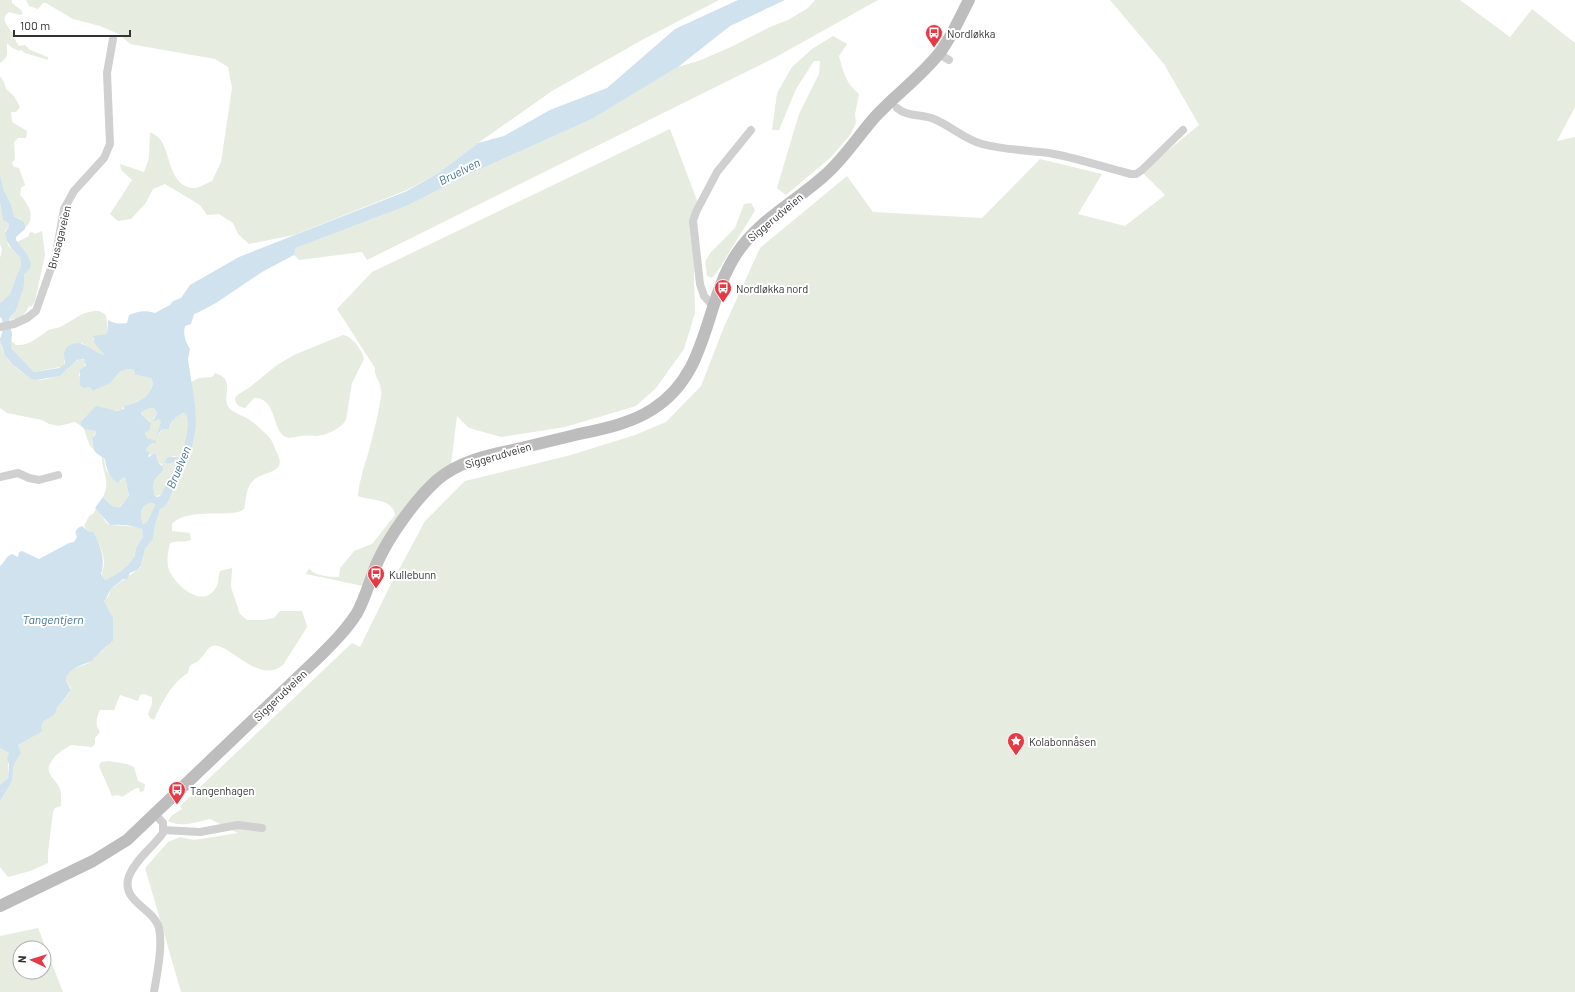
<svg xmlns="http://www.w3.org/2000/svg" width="1575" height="992" font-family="Barlow,sans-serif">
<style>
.green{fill:#e6ecdf;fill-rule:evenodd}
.water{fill:#cfe2ee;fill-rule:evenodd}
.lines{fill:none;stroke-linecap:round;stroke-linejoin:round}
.street{stroke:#d0d0d0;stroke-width:8}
.secondary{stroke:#bdbdbd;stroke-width:12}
.labels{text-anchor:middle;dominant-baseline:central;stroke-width:4;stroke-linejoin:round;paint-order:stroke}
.poi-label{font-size:11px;fill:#333;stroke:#fff;text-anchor:start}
.street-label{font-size:11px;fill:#333;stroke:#fff}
.water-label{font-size:12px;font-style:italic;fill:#3f7597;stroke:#fff}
</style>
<rect width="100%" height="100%" fill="#fff"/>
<!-- green -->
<g class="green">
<path d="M0 0H12V3L22 11 23 14 20 15 9 12C0 18 7 25 11 31 14 36 15 41 19 46L25 45 30 50 48 57V60L25 53 21 50 19 51 11 47 7 43C6 52 11 56 0 63Z"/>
<path d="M26 0H719L642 40 552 91 478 143 440 172 407 190 294 235 249 244 238 234 233 223 219 214 207 215 200 205 165 184 153 189 145 204 131 219 118 221 110 214 132 180 121 170 120 164 144 172 149 158 150 132C153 134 158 136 160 139 171 154 169 187 194 188 199 188 207 183 212 181L221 162 232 88 228 67 215 59 130 44 119 34 100 26 73 19 46 3H43L38 9 29 6Z"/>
<polygon points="815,0 878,0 776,57 367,260 362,252 299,260 294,255 296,248 409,205 465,176 592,119 678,67 701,60 733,46 770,27 788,20 808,8"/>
<path d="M1110 0H1460L1510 37 1532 9 1575 43V107L1557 141 1575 137V992H181L145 868 168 842 180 837 194 840 238 833 210 819C197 822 181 828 168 821L171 816 182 809 180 806 352 643 360 647 389 588 425 521 465 481 571 455 635 435 666 422 701 386 724 327 760 248 847 176 873 212 982 218 1040 159 1102 174 1078 214 1125 226 1165 195 1142 172 1199 125 1164 64Z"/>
<path d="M833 36 847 44 839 56C843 71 846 84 859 94L855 114 856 123 850 135 830 158 786 195 777 188 799 114 819 74 820 61H814L796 89 779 130H772L777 93 792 67 812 49Z"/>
<path d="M0 76 4 82 6 89 14 96 20 107 16 112H11L12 122 27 131 26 138H18L14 142 15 159 12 163 14 167 19 168C20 171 25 184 25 185L21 188 20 195C28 203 37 218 25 228L21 219 14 216 11 204 4 191 0 174Z"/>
<path d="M670 129 698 203 694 275 695 313 684 349 656 388 636 406 565 427 501 437 469 428 457 416 451 464 437 474 363 586 306 574 309 568C314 576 330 577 339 577L340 568 351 555 354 551 372 544 395 515C393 498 370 501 358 496 359 482 364 467 368 454 373 435 378 416 381 397 383 382 373 376 375 368L337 309 372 272Z"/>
<polygon points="0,203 3,220 8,223 9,226 5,231 8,245 20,257 21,266 16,277 10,294 0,303 0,258 2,249 0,244"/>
<path d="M751 203 755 210C748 223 740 234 733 246 726 257 721 268 712 278L707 276 705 262 711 252 735 228 744 204Z"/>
<path d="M42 231 45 255 35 301 32 306 28 307C25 317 19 319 9 320L16 311 23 287 24 275 28 270 31 262 27 254 17 242 29 236V233L32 232 35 234Z"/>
<path d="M99 311 106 315 108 330 106 334 93 337V339L104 354 103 356 82 343 64 360 65 366 34 372 11 348V341L16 345C29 346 37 338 47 331 51 328 57 329 62 326 76 319 81 311 99 311Z"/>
<path d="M343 335C352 336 362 350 364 359L352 383 346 420C341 428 328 435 317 436 312 436 307 435 302 436 296 436 290 440 284 436 273 430 276 397 254 398L245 408C239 407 235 404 235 398L236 396 250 387 277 365 294 355Z"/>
<path d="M0 337H1C0 344 3 354 8 360 12 365 29 379 36 380 40 381 57 377 60 375 69 371 75 356 85 360L86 363 79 374 81 382 95 391 124 369 134 370 135 375 151 378 153 383 149 394 146 398 124 406 122 410 112 411 99 407C92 410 85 416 80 422L81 426 75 422 59 426 49 424 42 420 7 413 0 408Z"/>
<path d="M215 373C238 380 219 397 230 409 236 414 245 416 251 421 257 425 262 430 267 435 272 439 274 446 276 451 290 476 261 469 251 483 246 489 246 501 244 509 235 519 188 506 172 524V531L190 533 191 540C185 543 177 540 170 543 168 552 166 561 169 570 175 585 202 609 215 589 219 584 218 577 220 571L232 568 231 587 240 614 247 620H263L274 618 280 611H302L307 626 306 629 283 665C258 686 227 640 212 646 206 649 204 656 199 660 193 666 190 661 188 673 173 681 161 704 154 720L150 718 148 714 152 704V697L144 694 140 695 138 701 120 695 114 710H100C96 718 95 725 100 732L95 738V744L92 747 71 745C65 749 57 753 53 759 42 773 55 778 59 787 62 792 61 800 61 806L55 808 53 812 48 852V863L30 871 8 877 0 867V802L12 781 14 764 20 751 18 745 40 733 42 730 41 726 44 721 55 713 57 708 70 692 71 688 66 680C67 665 90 668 93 657 99 655 106 648 109 643L112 642C112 633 114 621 110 612 108 608 105 606 104 601L108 597 111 589 141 567 145 549 153 539 155 526 160 509 169 500 178 479 190 458 196 428 191 382 199 378 212 377Z"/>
<path d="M150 408H154L157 413 153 419H158L161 421 158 436 162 429 170 428 172 421 182 413 186 414C190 424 185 450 178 457L173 456 168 464 174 462 176 464 161 495 155 496C152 485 153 479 162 472V464L158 462 156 454 154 453 148 456 150 454 146 450 150 444H154L147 438 145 432 150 421 144 417 141 412Z"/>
<path d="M83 427 96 431 92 439 93 449C87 443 87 435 83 427Z"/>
<path d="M102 457C106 460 104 461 105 466 106 473 113 479 120 482L124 477H125L129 497 118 508 111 505 103 497C111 481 102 473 102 457Z"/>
<path d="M151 503 155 504V505L147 522 143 524C139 515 141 505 151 503Z"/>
<path d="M96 509C102 514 104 521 108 524 111 526 134 525 142 529L144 532 133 560 116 576 105 580C99 574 104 570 104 563 104 552 98 542 94 532L88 531 84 526 89 516 93 514Z"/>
<path d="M0 748 9 753C8 761 8 769 8 778L0 785Z"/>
<polygon points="109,761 127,764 134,767 138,781 145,784 144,791 140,792 139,788 136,788 122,797 118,795 112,796 99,766 101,762"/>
<path d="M38 928 63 992H0V936ZM20 948H44V972H20Z"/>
</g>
<!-- water -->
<path class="water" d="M738 0H785L730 26 678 67 592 119 465 176 409 205 296 248 294 255 262 272 216 303 197 313 194 314 191 324 185 326C183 336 185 340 190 349L188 359 195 405 196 428 190 458 178 479 169 500 165 506 160 509 155 526 153 539 145 549 141 566 137 570 130 573 127 579H123C119 583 115 585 112 588 108 592 108 597 104 601L113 618V641C111 642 98 654 97 656L94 657 92 661C84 664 67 669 66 680L71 690 57 708 55 714 44 721 41 726 42 731 40 733 18 745 21 753 14 764 12 781 0 802V785L8 778 9 764 7 760 9 753 0 748V566C5 562 6 556 12 554L18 557 19 552 22 551 39 559 69 543 74 542 77 537C74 532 76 528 82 526L88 531 94 532C100 546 106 558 101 574L105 580C116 576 126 568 133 559 136 556 135 550 137 547 140 541 145 536 142 529 132 525 121 524 110 525L95 508 103 497C108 502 113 509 120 507L129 496 125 477H124L118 483C109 478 106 468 105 459 92 450 94 453 92 438L95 435 96 431 85 429 81 426 80 422 96 406 117 411 124 409V406C140 401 149 399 153 383L151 378 135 375 134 370C118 366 118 377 108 384 103 386 98 388 94 391L89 387 83 388 80 385V370L86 365 84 359 77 360 60 376 36 380 31 379 13 365 5 356 0 340 3 329 2 319 0 317V303L10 294 16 277 21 266 20 257 12 249 7 241 5 233 9 226 8 223 3 220 0 203V174L4 191 11 204 14 216C20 220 26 220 25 229L16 237V240L27 254 31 262 30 268 24 275V285L16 311 9 319 12 334 11 348 34 372 59 368 65 364 64 353 66 348C80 336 90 350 103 355L104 354 95 344 93 336 106 334 108 330V320C115 324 119 324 127 323L129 315C138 311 146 310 155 313L170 305 173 301 181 298 190 285 239 257 407 191 440 172 478 143 504 136 550 110 607 88 675 29ZM150 408H154L157 413 153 421H155L158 419 161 421 157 436 162 429H169L172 421 182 413 186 414C190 424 185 450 178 457H169L166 459 165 462 168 464 174 462 176 464 161 495 158 497 155 496C152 485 153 479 162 472L163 467 158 462 156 454 154 453 149 457 148 456 150 453 146 450 150 444 156 443V441L147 438 145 432 149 431 151 423 142 415 141 412ZM151 503 155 504V505L147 522 143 524C139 514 141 505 151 503Z"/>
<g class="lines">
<!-- street -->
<g class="street">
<polyline points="939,54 949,60"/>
<path d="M897 108C907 117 922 114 934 119 951 126 964 139 982 144 1004 150 1027 150 1049 153 1077 158 1103 167 1131 174H1136L1142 170 1183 130"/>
<polyline points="713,306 704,296 700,284 693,221 696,212 717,172 751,130"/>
<polyline points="0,327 14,324 27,318 36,311 56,254 64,209 74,191 104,158 110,144 107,73 113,39"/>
<polyline points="0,477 18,473 29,478 39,480 58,475"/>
<polyline points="163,830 200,832 238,825 262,828"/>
<path d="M154 992C157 974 163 946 159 928 154 908 120 902 129 876 136 859 153 847 163 833V823L155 814"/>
</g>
<!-- secondary -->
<path class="secondary" d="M0 906 93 861 127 840 319 657C333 643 347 629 357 613 366 597 370 579 377 563 389 536 415 500 437 480 458 462 487 455 513 450 534 445 555 440 575 435 602 429 630 424 653 409 710 373 703 304 737 253 759 220 795 202 824 176 844 159 858 136 875 117 896 94 922 76 941 51 952 36 960 17 969 0"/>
</g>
<!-- icons -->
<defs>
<symbol id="bus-pin" viewBox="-11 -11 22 30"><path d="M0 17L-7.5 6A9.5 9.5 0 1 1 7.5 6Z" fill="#e63946" stroke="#fff"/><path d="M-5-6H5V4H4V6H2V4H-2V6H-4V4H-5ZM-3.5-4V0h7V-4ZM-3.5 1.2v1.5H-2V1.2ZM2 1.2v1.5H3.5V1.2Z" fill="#fff"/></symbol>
<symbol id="sight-pin" viewBox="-11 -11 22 30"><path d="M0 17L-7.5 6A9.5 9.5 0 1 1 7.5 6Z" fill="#e63946" stroke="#fff"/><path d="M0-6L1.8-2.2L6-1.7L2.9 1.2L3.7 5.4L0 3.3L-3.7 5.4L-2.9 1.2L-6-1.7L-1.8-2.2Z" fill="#fff"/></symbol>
</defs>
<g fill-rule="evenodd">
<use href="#bus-pin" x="924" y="23" width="20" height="27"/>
<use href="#bus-pin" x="713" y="278" width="20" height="27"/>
<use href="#bus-pin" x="366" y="564" width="20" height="27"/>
<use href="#sight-pin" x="1006" y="731" width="20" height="27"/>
<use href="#bus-pin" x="167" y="780" width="20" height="27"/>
</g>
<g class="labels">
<!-- poi labels -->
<g class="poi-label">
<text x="947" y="33">Nordløkka</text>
<text x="736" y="288">Nordløkka nord</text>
<text x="389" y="574">Kullebunn</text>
<text x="1029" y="741">Kolabonnåsen</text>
<text x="190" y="790">Tangenhagen</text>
</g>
<!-- street labels -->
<g class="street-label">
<text transform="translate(775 217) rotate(-40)">Siggerudveien</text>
<text transform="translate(59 237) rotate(-76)">Brusagaveien</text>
<text transform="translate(498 455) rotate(-16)">Siggerudveien</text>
<text transform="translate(280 695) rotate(-44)">Siggerudveien</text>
</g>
<!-- water labels -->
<g class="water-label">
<text transform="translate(459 171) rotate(-27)">Bruelven</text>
<text transform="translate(178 467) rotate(-67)">Bruelven</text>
<text x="53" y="619">Tangentjern</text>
</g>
</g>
<!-- north arrow -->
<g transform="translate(32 960) rotate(274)"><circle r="19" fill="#ffffff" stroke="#adadad"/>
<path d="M0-3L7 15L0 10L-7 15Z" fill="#e63946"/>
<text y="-6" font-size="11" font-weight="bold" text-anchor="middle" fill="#333333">N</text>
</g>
<!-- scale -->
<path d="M14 30v6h116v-6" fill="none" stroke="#333333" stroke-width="2"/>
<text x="20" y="30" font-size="12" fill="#333333" stroke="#ffffff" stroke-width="3" paint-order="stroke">100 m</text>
</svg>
